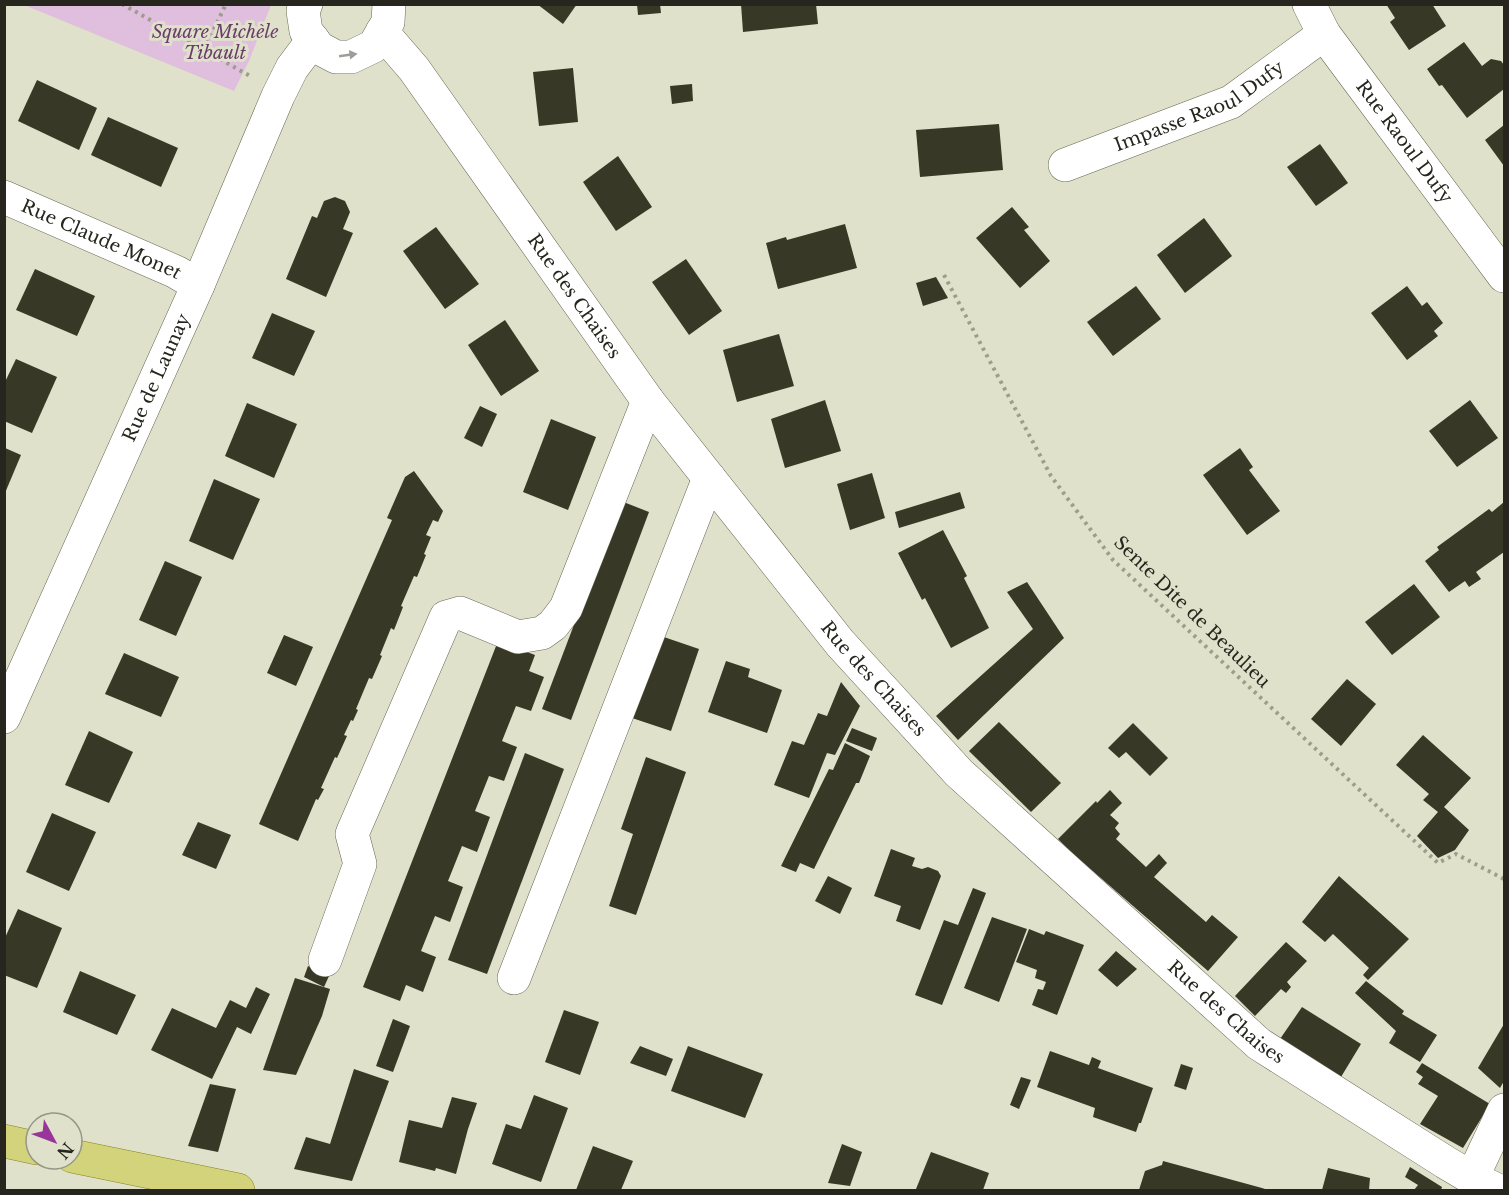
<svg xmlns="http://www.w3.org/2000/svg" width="1509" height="1195" font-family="'Libre Baskerville',serif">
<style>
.green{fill:#dfbede}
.building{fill:#373826}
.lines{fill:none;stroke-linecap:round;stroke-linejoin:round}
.minor-casing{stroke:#676854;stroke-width:34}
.major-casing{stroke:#848422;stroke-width:34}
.path{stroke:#9c9d8c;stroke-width:4;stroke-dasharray:3 4.5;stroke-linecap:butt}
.minor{stroke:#fff;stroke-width:33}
.major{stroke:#d3d37c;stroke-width:33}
.oneway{fill:#9d9d9a}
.labels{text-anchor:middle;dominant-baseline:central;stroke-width:6;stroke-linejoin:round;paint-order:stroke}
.park-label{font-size:18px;font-style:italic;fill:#6b3d6a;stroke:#e0e1cb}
.street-label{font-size:18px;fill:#26261e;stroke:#e0e1cb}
</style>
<rect width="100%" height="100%" fill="#e0e1cb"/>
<!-- green -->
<polygon class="green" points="24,5 271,5 249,61 234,91"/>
<!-- building -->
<g class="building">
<polygon points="537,4 577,4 563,24"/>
<polygon points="637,4 660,4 661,13 638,15"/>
<polygon points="741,4 816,4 818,24 743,32"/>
<polygon points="1386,4 1432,4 1446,26 1409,50 1390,22 1395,18"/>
<polygon points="1464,42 1482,66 1491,59 1501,61 1504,65 1504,89 1467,118 1442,85 1439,86 1427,69"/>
<polygon points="573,68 578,122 539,126 533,72"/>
<polygon points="37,80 97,108 79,150 18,121"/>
<polygon points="692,84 693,101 672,104 670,86"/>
<polygon points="108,117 178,148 161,187 91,155"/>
<polygon points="999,124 1003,170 920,177 916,130"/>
<polygon points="1504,125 1504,166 1485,140"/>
<polygon points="1320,144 1348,183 1316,206 1287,167"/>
<polygon points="618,156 652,207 616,231 583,182"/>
<polygon points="335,197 345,201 350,212 343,229 353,233 326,297 286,279 312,216 317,218 324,201"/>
<polygon points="1012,207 1029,227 1024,230 1050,261 1020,288 976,238"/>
<polygon points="1204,218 1232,256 1185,293 1157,255"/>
<polygon points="845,224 857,268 778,289 766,243 786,237 787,240"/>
<polygon points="436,227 479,284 445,309 403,251"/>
<polygon points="686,259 722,311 689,335 652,282"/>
<polygon points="35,269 95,296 77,336 16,310"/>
<polygon points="936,277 948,298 923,306 916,283"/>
<polygon points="1136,286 1161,319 1113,356 1087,322"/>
<polygon points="1407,286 1422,306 1427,302 1443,323 1434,331 1438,336 1407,360 1371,313"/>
<polygon points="272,313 315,331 294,376 252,358"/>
<polygon points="505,320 539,371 501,396 468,345"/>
<polygon points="779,334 794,386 737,402 723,350"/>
<polygon points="16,359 57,377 32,433 4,421 4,384"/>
<polygon points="825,400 841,451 785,468 771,419"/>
<polygon points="1470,400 1498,438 1457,467 1429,431"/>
<polygon points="247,403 297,424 274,478 225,456"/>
<polygon points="480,406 497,414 482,447 464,438"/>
<polygon points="551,419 596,437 568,510 523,492"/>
<polygon points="5,448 21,455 5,493"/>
<polygon points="1240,448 1253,467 1249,470 1280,511 1247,535 1203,475"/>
<polygon points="414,471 443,511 438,522 433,520 426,535 431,537 424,554 426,555 417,577 414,576 401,606 403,607 394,630 391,628 380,655 382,656 372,679 369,678 356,709 358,710 353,721 351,720 344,735 347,736 337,758 335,757 321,788 324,789 318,800 316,799 298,841 259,824 392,520 387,518 405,477"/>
<polygon points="872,473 885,518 850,530 837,484"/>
<polygon points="214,479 260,499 233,560 189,541"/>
<polygon points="960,492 965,508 899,528 895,512"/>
<polygon points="621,501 649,512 571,720 542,709"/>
<polygon points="1504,502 1504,552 1476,572 1481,579 1469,587 1465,581 1449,592 1425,561 1439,550 1437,547 1489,509 1492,512"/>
<polygon points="943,530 967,576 964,578 989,628 951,648 925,598 922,600 898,553"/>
<polygon points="165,561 202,577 176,636 139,620"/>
<polygon points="1027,582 1064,638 958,740 936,716 1033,629 1007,592"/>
<polygon points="1414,584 1440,617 1392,655 1365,622"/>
<polygon points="284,635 313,647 296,686 267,673"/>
<polygon points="658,635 699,649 671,731 629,717"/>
<polygon points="498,641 535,655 529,671 544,677 531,711 516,706 502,741 517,747 504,781 489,776 475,811 490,817 477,852 462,846 448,881 463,887 450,922 435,916 421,951 436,957 423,992 406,985 400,1001 363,987"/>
<polygon points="124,653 179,677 161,717 105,694"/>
<polygon points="726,661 750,669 748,677 782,690 767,733 708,712"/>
<polygon points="1347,679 1376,704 1341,746 1311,719"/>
<polygon points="841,682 860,706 835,755 827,753 809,798 774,785 792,741 804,745 818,713 827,716"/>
<polygon points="999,722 1061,783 1031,812 969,751"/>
<polygon points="1133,723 1168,758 1150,776 1126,752 1119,758 1108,748"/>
<polygon points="852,728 877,738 872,751 846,741"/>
<polygon points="89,731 133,752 109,803 65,785"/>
<polygon points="1423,735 1471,778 1444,807 1469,830 1455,850 1438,858 1417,836 1438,812 1423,800 1429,794 1396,765"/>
<polygon points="845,743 870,756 859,783 856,783 814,869 800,863 796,872 781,866 829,769 833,770"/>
<polygon points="525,753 564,769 487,974 448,960"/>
<polygon points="646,757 686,772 636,915 609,906 633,834 621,829"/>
<polygon points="1110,790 1122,803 1110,815 1119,823 1115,828 1120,834 1116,839 1146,867 1159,854 1167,863 1154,877 1206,922 1212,915 1238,937 1208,971 1072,853 1058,839 1096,801 1097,803"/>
<polygon points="52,813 96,832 69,891 26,872"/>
<polygon points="198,822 231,835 216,869 182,855"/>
<polygon points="891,849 915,858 912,866 922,869 928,867 938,871 941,876 920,930 896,921 901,906 874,896"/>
<polygon points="828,876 852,888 840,914 815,901"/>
<polygon points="1339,876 1409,939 1368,980 1363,975 1369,968 1333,934 1325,942 1302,922"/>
<polygon points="973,888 986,893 942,1005 915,995 944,920 958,925"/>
<polygon points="18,909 62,928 37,988 4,975 4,940"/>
<polygon points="992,917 1027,929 999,1002 964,988"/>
<polygon points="1029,929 1044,935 1046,931 1084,945 1057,1015 1032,1005 1038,989 1043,990 1046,982 1035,978 1037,970 1016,962"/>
<polygon points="1286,942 1307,961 1287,982 1291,987 1286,993 1281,989 1255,1016 1235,996"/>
<polygon points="1116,951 1137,969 1117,987 1098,970"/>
<polygon points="308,966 329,976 324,987 304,977"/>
<polygon points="80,971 136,995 117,1035 63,1012"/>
<polygon points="295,978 330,989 322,1016 296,1075 263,1070"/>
<polygon points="1366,981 1404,1011 1402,1014 1437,1035 1420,1062 1389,1043 1396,1031 1355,993"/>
<polygon points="256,987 270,994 251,1034 237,1027 212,1079 151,1050 172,1008 216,1028 230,1000 246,1008"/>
<polygon points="1302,1007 1361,1044 1341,1077 1280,1039"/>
<polygon points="564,1010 599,1022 580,1075 545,1062"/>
<polygon points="393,1019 410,1026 393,1072 376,1066"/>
<polygon points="1504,1024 1504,1081 1500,1088 1478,1068"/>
<polygon points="640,1046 673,1059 666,1076 630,1063"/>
<polygon points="688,1046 763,1074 745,1118 671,1091"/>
<polygon points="1050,1051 1089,1065 1092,1057 1101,1061 1098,1068 1153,1088 1141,1123 1139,1123 1136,1132 1093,1117 1095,1108 1037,1087"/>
<polygon points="1422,1063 1490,1104 1463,1148 1420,1124 1438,1096 1418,1084 1423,1077 1416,1072"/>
<polygon points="1181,1064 1193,1068 1186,1090 1174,1086"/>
<polygon points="354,1069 389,1081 352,1181 294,1169 306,1137 330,1144"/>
<polygon points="1021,1077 1031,1080 1019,1109 1010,1105"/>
<polygon points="210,1084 236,1089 218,1152 188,1146"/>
<polygon points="534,1095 568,1108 541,1182 492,1164 506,1124 521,1129"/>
<polygon points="452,1097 477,1103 468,1129 456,1174 436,1168 435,1171 399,1162 409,1120 442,1128"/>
<polygon points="842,1144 862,1152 850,1186 828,1183"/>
<polygon points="593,1146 633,1161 621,1190 576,1190"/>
<polygon points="931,1152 989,1173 983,1190 920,1190 916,1189"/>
<polygon points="1163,1161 1262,1188 1268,1190 1174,1190 1169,1189 1169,1190 1139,1190 1145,1171 1162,1165"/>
<polygon points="1410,1167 1442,1187 1441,1190 1414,1190 1418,1185 1405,1177"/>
<polygon points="1328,1168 1370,1178 1369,1190 1322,1190"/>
</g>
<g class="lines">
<defs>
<g id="minor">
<polyline points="306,4 303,11 306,31 319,48 336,57 351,57 374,46 388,22 389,4"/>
<path id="s1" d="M1309 4 1324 34 1504 276"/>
<path id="s2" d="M382 32 414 69 648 401 840 643 959 773 1259 1044 1445 1162 1472 1178 1497 1190"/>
<path id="s3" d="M1065 165 1231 102 1324 34"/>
<path id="s4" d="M4 197 176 272 198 285"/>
<path id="s5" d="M4 717 198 285 278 96 292 68 313 40"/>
<polyline points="325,960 360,864 352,834 446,617 460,613 518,637 542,633 553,625 566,608 648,401"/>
<polyline points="514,978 709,478"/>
<polyline points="1472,1178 1504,1110"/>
</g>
<g id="major">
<polyline points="4,1141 36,1148"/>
<polyline points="72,1156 238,1190"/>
</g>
</defs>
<!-- minor casing -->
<use href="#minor" class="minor-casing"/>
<!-- major casing -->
<use href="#major" class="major-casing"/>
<!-- path -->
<g class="path">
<polyline points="122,4 250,76"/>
<polyline points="204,50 226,4"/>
<polyline points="944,275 1051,476 1113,560 1438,863 1456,854 1504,879"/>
</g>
<!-- minor -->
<use href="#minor" class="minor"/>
<!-- major -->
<use href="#major" class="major"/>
</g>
<!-- one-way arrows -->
<defs><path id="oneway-solid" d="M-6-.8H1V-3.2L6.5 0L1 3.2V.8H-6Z" transform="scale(1.5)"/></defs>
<use class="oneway" href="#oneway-solid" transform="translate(348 55) rotate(-8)"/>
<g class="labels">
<!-- park labels -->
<g class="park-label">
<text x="215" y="32">Square Michèle<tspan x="215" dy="21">Tibault</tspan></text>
</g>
<!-- street labels -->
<g class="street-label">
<text stroke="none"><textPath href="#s3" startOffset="147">Impasse Raoul Dufy</textPath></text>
<text stroke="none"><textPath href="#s1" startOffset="168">Rue Raoul Dufy</textPath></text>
<text stroke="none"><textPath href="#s4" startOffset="106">Rue Claude Monet</textPath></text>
<text stroke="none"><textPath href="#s2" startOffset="327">Rue des Chaises</textPath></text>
<text stroke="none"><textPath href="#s5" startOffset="372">Rue de Launay</textPath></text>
<text transform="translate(1192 612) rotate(44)">Sente Dite de Beaulieu</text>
<text stroke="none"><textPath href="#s2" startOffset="813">Rue des Chaises</textPath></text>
<text stroke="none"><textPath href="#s2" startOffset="1299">Rue des Chaises</textPath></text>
</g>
</g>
<!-- border -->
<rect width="1509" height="1195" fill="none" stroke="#26261e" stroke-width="12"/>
<!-- north arrow -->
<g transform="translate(54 1141) rotate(131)"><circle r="28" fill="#e0e1cb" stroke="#969686" stroke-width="1.5"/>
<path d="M0-4.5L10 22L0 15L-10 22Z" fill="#99359a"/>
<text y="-9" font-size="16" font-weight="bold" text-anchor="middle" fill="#26261e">N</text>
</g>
</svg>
